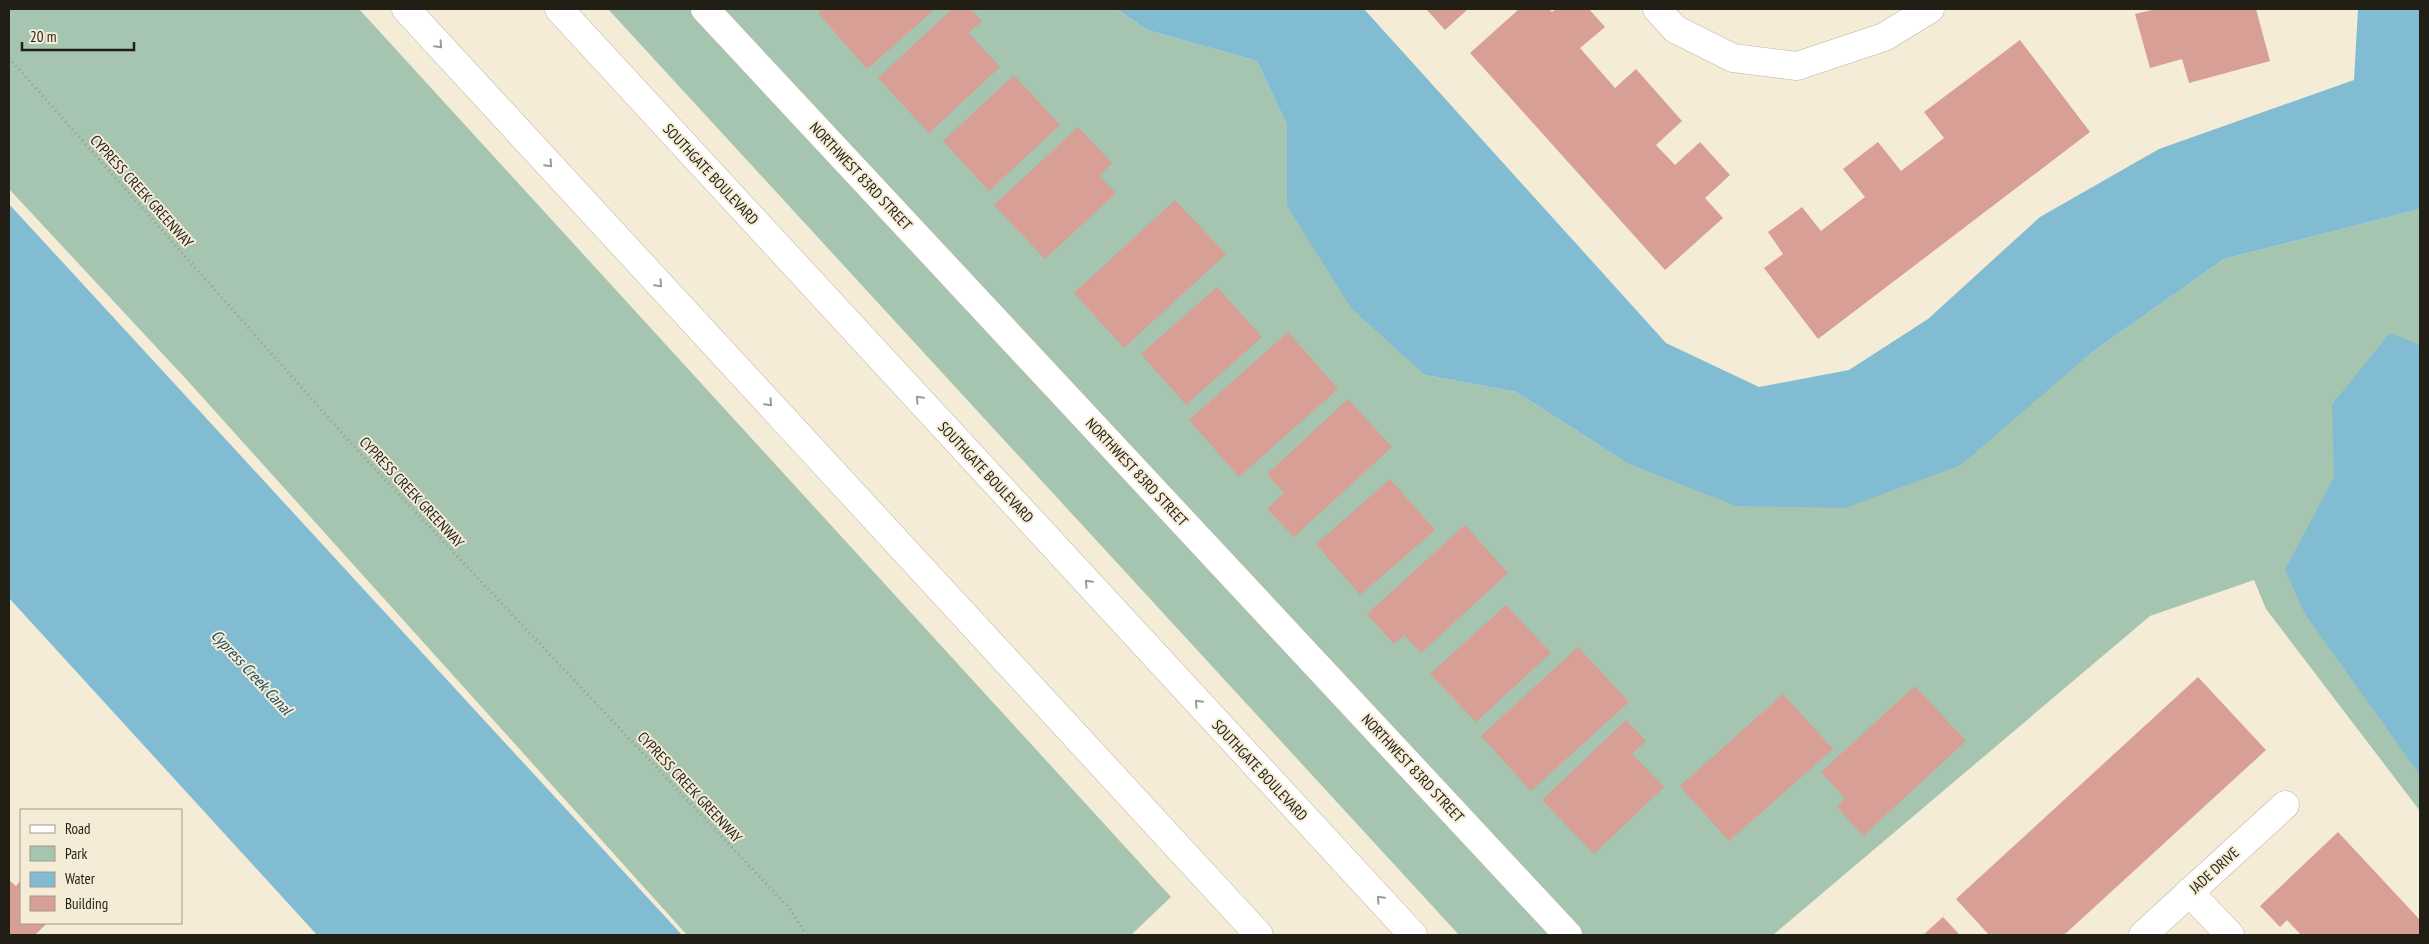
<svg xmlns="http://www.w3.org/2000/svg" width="2429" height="944" font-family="'PT Sans Narrow',sans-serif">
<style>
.green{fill:#a6c5b1}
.water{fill:#81bcd2}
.building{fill:#d79f95}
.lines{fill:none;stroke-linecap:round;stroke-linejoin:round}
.minor-casing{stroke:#beb5a1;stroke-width:29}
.secondary-casing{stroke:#beb5a1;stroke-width:29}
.path{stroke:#9e9788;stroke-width:3;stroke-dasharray:1 4;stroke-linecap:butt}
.minor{stroke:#fff;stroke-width:28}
.secondary{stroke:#fff;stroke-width:28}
.oneway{stroke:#9b9a96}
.labels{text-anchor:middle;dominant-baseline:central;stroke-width:4;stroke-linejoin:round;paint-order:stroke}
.street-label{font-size:15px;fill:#211e16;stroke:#f5ecd7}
.water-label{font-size:16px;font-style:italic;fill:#1a4c5d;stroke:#f5ecd7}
</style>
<rect width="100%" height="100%" fill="#f5ecd7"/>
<!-- green -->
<g class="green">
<polygon points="9,9 359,9 1171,897 1131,935 687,935 186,379 9,189"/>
<polygon points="608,9 1117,9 1147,30 1257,61 1287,125 1287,206 1425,375 1516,392 1627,463 2091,353 2224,259 2420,209 2420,811 2266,609 2254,580 2150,616 1773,935 1459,935"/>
</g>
<!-- water -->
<g class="water">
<polygon points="1117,9 1364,9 1666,343 1759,387 1849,370 1928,319 2040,217 2159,149 2354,80 2358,9 2420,9 2420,209 2224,259 2091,353 1961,465 1845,508 1736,506 1627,463 1516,392 1425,375 1351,308 1287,206 1287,125 1257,61 1147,30"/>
<polygon points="9,204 682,935 317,935 9,598"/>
<polygon points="2390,333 2420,345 2420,775 2305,614 2285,570 2334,477 2332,404"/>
</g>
<!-- building -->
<g class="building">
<polygon points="822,9 935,9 867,69 818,13"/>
<polygon points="952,9 970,9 982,21 969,33 1000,67 929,133 878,78"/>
<polygon points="1426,9 1468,9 1445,30"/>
<polygon points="1519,9 1549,9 1552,12 1556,9 1589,9 1605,27 1580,48 1615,88 1636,69 1682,121 1656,145 1675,165 1700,142 1730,175 1705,198 1723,218 1665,270 1470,53"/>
<polygon points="2156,9 2256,9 2270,61 2189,83 2182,59 2150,68 2135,14"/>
<polygon points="2020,40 2090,132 1818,339 1764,268 1783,254 1768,232 1802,207 1821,231 1865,197 1843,169 1878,142 1901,171 1944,138 1924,112"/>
<polygon points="1014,75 1060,125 989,191 943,141"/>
<polygon points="1078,127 1112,163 1099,176 1116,193 1045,259 994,205"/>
<polygon points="1175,200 1226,254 1124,348 1074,293"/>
<polygon points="1217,287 1262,337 1186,405 1141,354"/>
<polygon points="1288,332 1338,389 1239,477 1189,420"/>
<polygon points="1348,399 1392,447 1294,537 1267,509 1284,493 1267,474"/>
<polygon points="1390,479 1435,530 1360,595 1316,544"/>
<polygon points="1465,525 1508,573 1421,653 1404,635 1394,644 1367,614"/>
<polygon points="1506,605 1551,653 1476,722 1430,674"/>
<polygon points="1578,647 1629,702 1531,791 1481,736"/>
<polygon points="2198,677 2266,750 2064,935 1989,935 1956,899"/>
<polygon points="1915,686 1966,741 1863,836 1837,807 1845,798 1821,772"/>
<polygon points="1783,694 1833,749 1729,841 1680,786"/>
<polygon points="1626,720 1646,741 1632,754 1664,787 1594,854 1542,800"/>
<polygon points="2338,832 2420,920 2420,935 2301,935 2287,920 2280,927 2260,906"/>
<polygon points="9,880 16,886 21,880 21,923 47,923 35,935 9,935"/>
<polygon points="1943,917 1960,935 1923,935"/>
</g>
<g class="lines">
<defs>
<g id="minor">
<polyline points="705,9 1568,935"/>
<polyline points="1657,9 1675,29 1733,58 1797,66 1884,37 1930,9"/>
<polyline points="2189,892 2230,935"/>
<polyline points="2143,935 2285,805"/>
</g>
<g id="secondary">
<polyline points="406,9 1259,935"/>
<polyline points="559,9 1413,935"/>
</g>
</defs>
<!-- minor casing -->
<use href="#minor" class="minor-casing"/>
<!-- secondary casing -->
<use href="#secondary" class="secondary-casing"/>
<!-- path -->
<polyline class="path" points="9,58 357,450 790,909 806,935"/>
<!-- minor -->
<use href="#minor" class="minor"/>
<!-- secondary -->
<use href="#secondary" class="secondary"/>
</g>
<!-- one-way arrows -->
<defs><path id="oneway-chevron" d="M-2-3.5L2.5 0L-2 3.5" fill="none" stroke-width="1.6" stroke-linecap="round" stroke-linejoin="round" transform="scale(1.25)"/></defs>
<g class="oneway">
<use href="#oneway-chevron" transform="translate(439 45) rotate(47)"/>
<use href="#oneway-chevron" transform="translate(549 164) rotate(47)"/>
<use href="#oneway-chevron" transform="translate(659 284) rotate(47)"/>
<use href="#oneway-chevron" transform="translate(919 399) rotate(-133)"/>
<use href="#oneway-chevron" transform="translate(769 403) rotate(47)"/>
<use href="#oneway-chevron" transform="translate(1088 583) rotate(-133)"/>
<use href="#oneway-chevron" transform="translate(1198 703) rotate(-133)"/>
<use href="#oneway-chevron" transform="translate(1380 899) rotate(-133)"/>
</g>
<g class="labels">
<!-- street labels -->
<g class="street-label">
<text transform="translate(711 174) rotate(47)">SOUTHGATE BOULEVARD</text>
<text transform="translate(861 176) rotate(47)">NORTHWEST 83RD STREET</text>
<text transform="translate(142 191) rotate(48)">CYPRESS CREEK GREENWAY</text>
<text transform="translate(986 472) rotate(47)">SOUTHGATE BOULEVARD</text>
<text transform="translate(1137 472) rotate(47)">NORTHWEST 83RD STREET</text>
<text transform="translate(412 492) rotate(47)">CYPRESS CREEK GREENWAY</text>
<text transform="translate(1413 768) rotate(47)">NORTHWEST 83RD STREET</text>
<text transform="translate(1260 770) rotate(47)">SOUTHGATE BOULEVARD</text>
<text transform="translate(690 787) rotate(47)">CYPRESS CREEK GREENWAY</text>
<text transform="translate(2214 870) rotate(-42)">JADE DRIVE</text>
</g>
<!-- water labels -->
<g class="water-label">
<text transform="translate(252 672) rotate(47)">Cypress Creek Canal</text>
</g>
</g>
<!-- border -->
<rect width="2429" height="944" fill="none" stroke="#211e16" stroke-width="20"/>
<!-- legend -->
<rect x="20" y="809" width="162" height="115" fill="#f5ecd7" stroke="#a09a8a"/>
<rect x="30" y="825" width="25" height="8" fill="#ffffff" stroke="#a09a8a"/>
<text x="65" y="834" font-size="15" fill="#211e16">Road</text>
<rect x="30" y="846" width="25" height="15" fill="#a6c5b1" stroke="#a09a8a"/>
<text x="65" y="859" font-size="15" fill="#211e16">Park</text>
<rect x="30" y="872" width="25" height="15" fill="#81bcd2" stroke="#a09a8a"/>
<text x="65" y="884" font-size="15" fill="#211e16">Water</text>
<rect x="30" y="896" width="25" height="15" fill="#d79f95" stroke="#a09a8a"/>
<text x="65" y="909" font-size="15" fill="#211e16">Building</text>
<!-- scale -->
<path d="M22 42v8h112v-8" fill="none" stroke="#211e16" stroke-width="2.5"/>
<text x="30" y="42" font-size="15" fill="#211e16" stroke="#f5ecd7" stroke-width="4" paint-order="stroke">20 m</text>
</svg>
